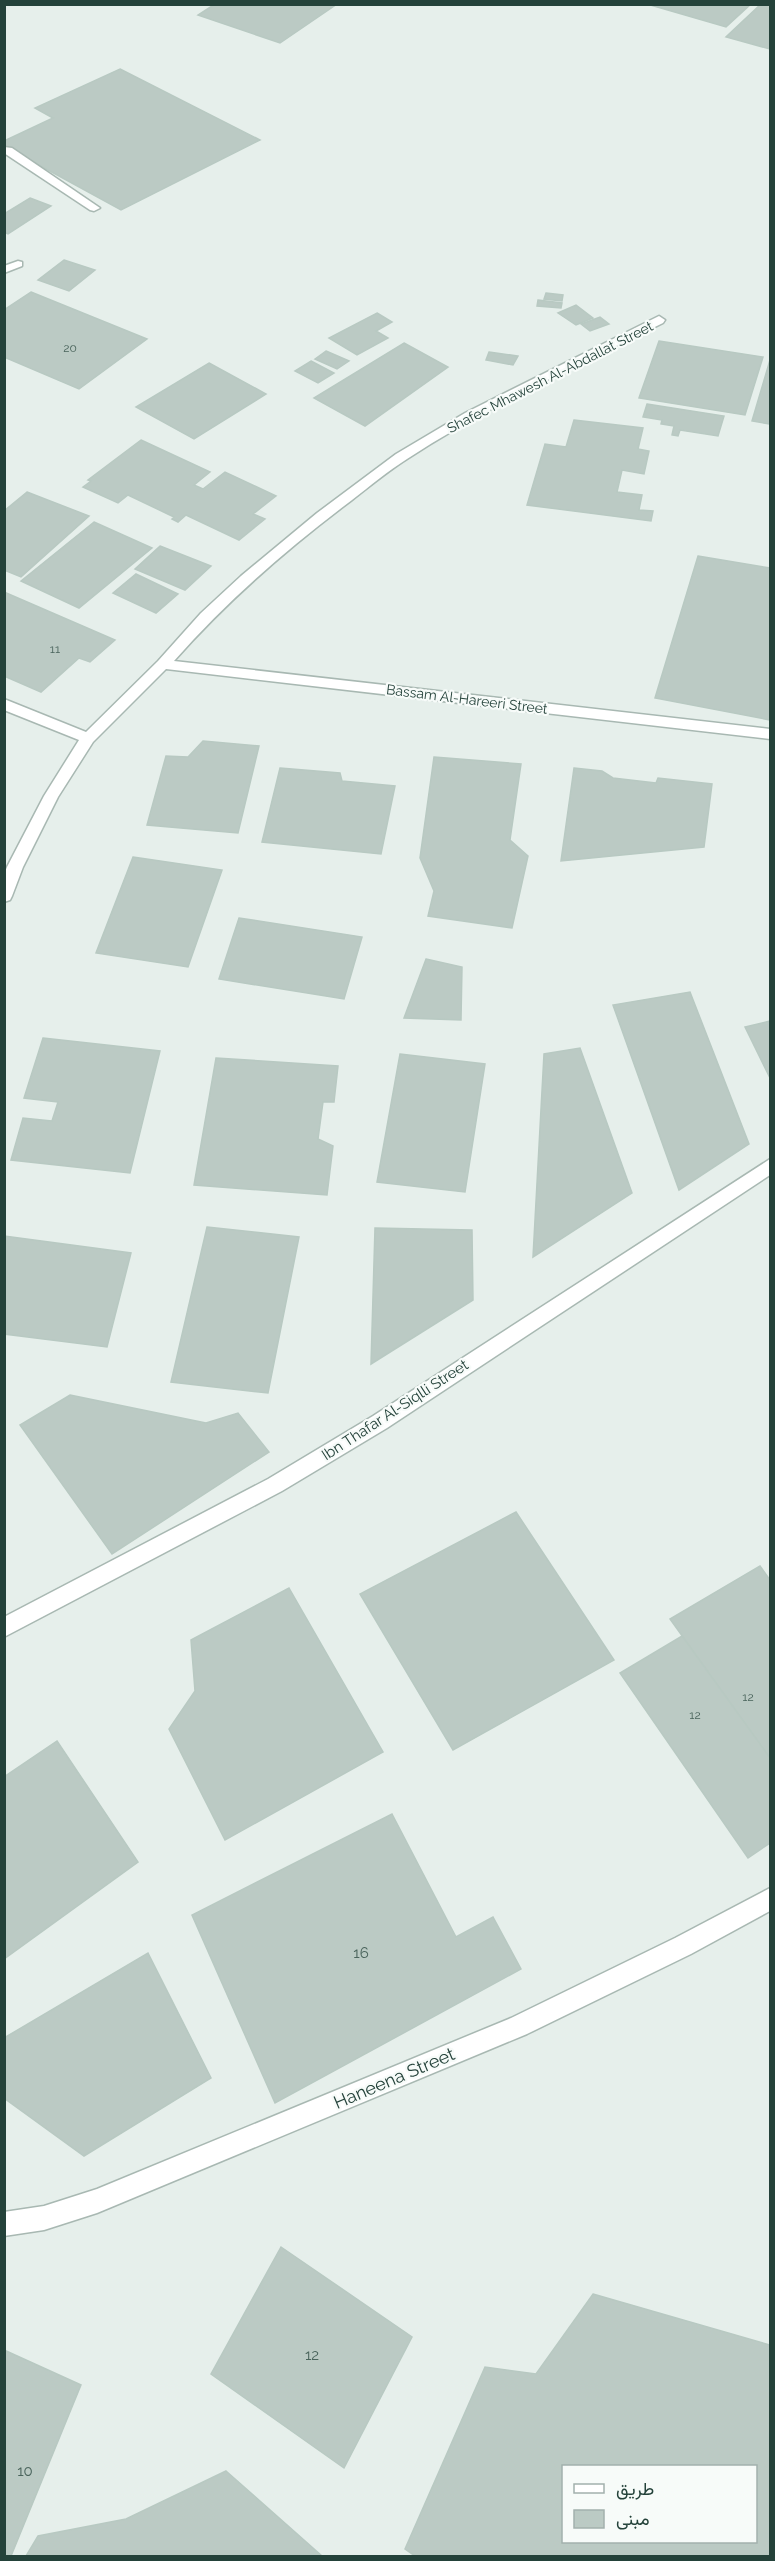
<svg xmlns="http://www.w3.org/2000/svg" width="775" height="2561" font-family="Raleway,Vazirmatn,sans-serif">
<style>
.building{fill:#bbcac4;stroke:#b8c9c2;stroke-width:1.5;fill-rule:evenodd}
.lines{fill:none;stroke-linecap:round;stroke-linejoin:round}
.lane-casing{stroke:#a8b8b2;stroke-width:3}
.street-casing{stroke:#a8b8b2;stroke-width:3}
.lane{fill:#fff;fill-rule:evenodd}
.street{fill:#fff;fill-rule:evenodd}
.labels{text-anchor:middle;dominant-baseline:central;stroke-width:4.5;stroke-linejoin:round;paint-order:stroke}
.number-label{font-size:12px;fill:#4a645c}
.far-street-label{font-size:14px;fill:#24423a;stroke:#f7fbf9}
.street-label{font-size:15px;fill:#24423a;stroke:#f7fbf9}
.near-number-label{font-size:15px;fill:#4a645c}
.near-street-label{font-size:18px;fill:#24423a;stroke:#f7fbf9}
</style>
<rect width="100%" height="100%" fill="#e6efeb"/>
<!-- building -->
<g class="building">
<polygon points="215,4 337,4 280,43 198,15"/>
<polygon points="647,4 751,4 726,27"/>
<polygon points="761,4 770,4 770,49 726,37"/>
<polygon points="120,69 260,140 121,210 4,146 4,141 53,118 35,108"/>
<polygon points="30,198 51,206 8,234 4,232 4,214"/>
<polygon points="64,260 95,270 69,291 38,280"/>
<polygon points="31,292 147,339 79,389 4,357 4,310"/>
<polygon points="546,293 563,295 562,301 544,299"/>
<polygon points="538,300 562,303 561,308 537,306"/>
<polygon points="576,305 593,318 576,325 558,313"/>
<polygon points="377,313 392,322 376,331 388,338 357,355 329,338"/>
<polygon points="600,317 609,324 590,331 581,324"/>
<polygon points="659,341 763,357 745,415 639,398"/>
<polygon points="404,343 448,367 365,426 314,398"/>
<polygon points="326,351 349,361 337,369 315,359"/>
<polygon points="489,352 518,356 513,365 486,360"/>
<polygon points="770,360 770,424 752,421"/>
<polygon points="311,361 334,373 318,383 295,371"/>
<polygon points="209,363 266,394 194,439 136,407"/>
<polygon points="647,404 724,416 718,436 680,430 678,436 672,435 674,426 661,424 662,420 643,417"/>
<polygon points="574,420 643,428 638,449 649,451 644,474 622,470 617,492 642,495 639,510 653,511 651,521 527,505 545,444 566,447"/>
<polygon points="141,440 210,472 194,485 203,489 225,472 276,496 253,514 265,519 239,540 186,515 178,522 172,519 174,517 128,495 118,503 83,487 91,481 88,480"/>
<polygon points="27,492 89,516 21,577 4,570 4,511"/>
<polygon points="94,522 152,548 79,608 21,581"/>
<polygon points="160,546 211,566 185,590 135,569"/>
<polygon points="698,556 770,568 770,720 655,698"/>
<polygon points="136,574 178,594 156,613 113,593"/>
<polygon points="4,592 115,640 90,662 79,658 41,692 4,676"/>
<polygon points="203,741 259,746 238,833 147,825 166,756 188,757"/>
<polygon points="434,757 521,764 510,840 528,856 512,928 428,916 434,891 420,858"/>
<polygon points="280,768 340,773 342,781 395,786 381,854 262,842"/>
<polygon points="574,768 602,771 613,778 656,783 658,778 712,784 704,847 561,861"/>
<polygon points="133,857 222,870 188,967 96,953"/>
<polygon points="239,918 362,937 344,999 219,979"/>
<polygon points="426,959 462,967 461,1020 404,1018"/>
<polygon points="690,992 749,1144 679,1190 613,1005"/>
<polygon points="770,1021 770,1078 745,1027"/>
<polygon points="43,1038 160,1051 130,1173 11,1160 23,1118 52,1121 58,1102 24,1098"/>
<polygon points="580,1048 632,1193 533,1257 544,1054"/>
<polygon points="400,1054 485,1064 465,1192 377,1182"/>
<polygon points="216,1058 338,1066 334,1102 323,1102 318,1139 333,1146 327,1195 194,1185"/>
<polygon points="207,1227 299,1237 268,1393 171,1382"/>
<polygon points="375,1228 472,1230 473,1300 371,1364"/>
<polygon points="4,1236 131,1253 107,1347 4,1334"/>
<polygon points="70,1395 206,1423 238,1413 269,1452 112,1554 20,1425"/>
<polygon points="516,1512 614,1660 453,1750 360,1594"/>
<polygon points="760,1566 770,1580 770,1758 670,1619"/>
<polygon points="289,1588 383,1752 225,1840 169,1729 195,1691 191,1640"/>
<polygon points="682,1636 770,1758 770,1843 748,1858 620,1673"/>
<polygon points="57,1741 138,1862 4,1959 4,1777"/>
<polygon points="392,1814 456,1937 493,1917 521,1969 275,2103 192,1915"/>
<polygon points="148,1953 211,2078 84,2156 4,2098 4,2038"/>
<polygon points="281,2247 412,2337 344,2468 211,2374"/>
<path d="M593 2294 770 2345V2556H415L405 2549 485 2367 536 2374ZM564 2466H756V2542H564Z"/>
<polygon points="4,2350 81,2385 11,2556 4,2556"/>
<polygon points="226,2471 322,2556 26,2556 38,2536 126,2519"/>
</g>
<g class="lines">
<defs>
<polygon id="lane" points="4,147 12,148 100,208 94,211 90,210 4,153"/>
<g id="street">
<polygon points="18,261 22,262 22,266 4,273 4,266"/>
<path d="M659 316 665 320 663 323C577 366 488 406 407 459 388 471 370 486 352 500 288 548 228 600 174 661L770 729V739L166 669 93 742 58 797 23 867 12 896 10 900 4 902V874L7 867 44 796 79 740 4 710V699L86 732 158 661 201 613 241 576 317 513 396 454 465 413Z"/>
<polygon points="770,1159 770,1175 387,1428 282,1491 4,1637 4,1617 268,1479 373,1416"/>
<polygon points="770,1888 770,1911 691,1954 527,2034 97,2213 44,2230 4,2236 4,2212 44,2206 97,2189 511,2018 675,1938"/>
</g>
</defs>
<!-- lane casing -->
<use href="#lane" class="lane-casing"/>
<!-- street casing -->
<use href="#street" class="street-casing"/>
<!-- lane -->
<use href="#lane" class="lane"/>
<!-- street -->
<use href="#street" class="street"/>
</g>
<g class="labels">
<!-- number labels -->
<g class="number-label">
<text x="70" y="348">20</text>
<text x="55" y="649">11</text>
<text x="748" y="1697">12</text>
<text x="695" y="1715">12</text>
</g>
<!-- far-street labels -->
<g class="far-street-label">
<text transform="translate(550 377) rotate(-27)">Shafec Mhawesh Al-Abdallat Street</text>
<text transform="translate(467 699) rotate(7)">Bassam Al-Hareeri Street</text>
</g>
<!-- street labels -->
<g class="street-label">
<text transform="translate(395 1410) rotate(-33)">Ibn Thafar Al-Siqlli Street</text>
</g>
<!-- near-number labels -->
<g class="near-number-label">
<text x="361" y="1953">16</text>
<text x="312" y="2355">12</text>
<text x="25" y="2471">10</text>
</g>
<!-- near-street labels -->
<g class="near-street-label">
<text transform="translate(394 2078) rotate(-23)">Haneena Street</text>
</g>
</g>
<!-- border -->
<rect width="775" height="2561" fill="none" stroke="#24423a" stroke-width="12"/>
<!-- legend -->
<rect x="562" y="2465" width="195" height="78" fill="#f7fbf9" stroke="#a3b1ad" stroke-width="1.5"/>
<rect x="574" y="2484" width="30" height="9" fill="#ffffff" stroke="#a3b1ad" stroke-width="1.5"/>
<text x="616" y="2495" font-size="18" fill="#24423a">طريق</text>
<rect x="574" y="2510" width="30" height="18" fill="#bbcac4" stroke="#a3b1ad" stroke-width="1.5"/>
<text x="616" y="2525" font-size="18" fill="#24423a">مبنى</text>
</svg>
